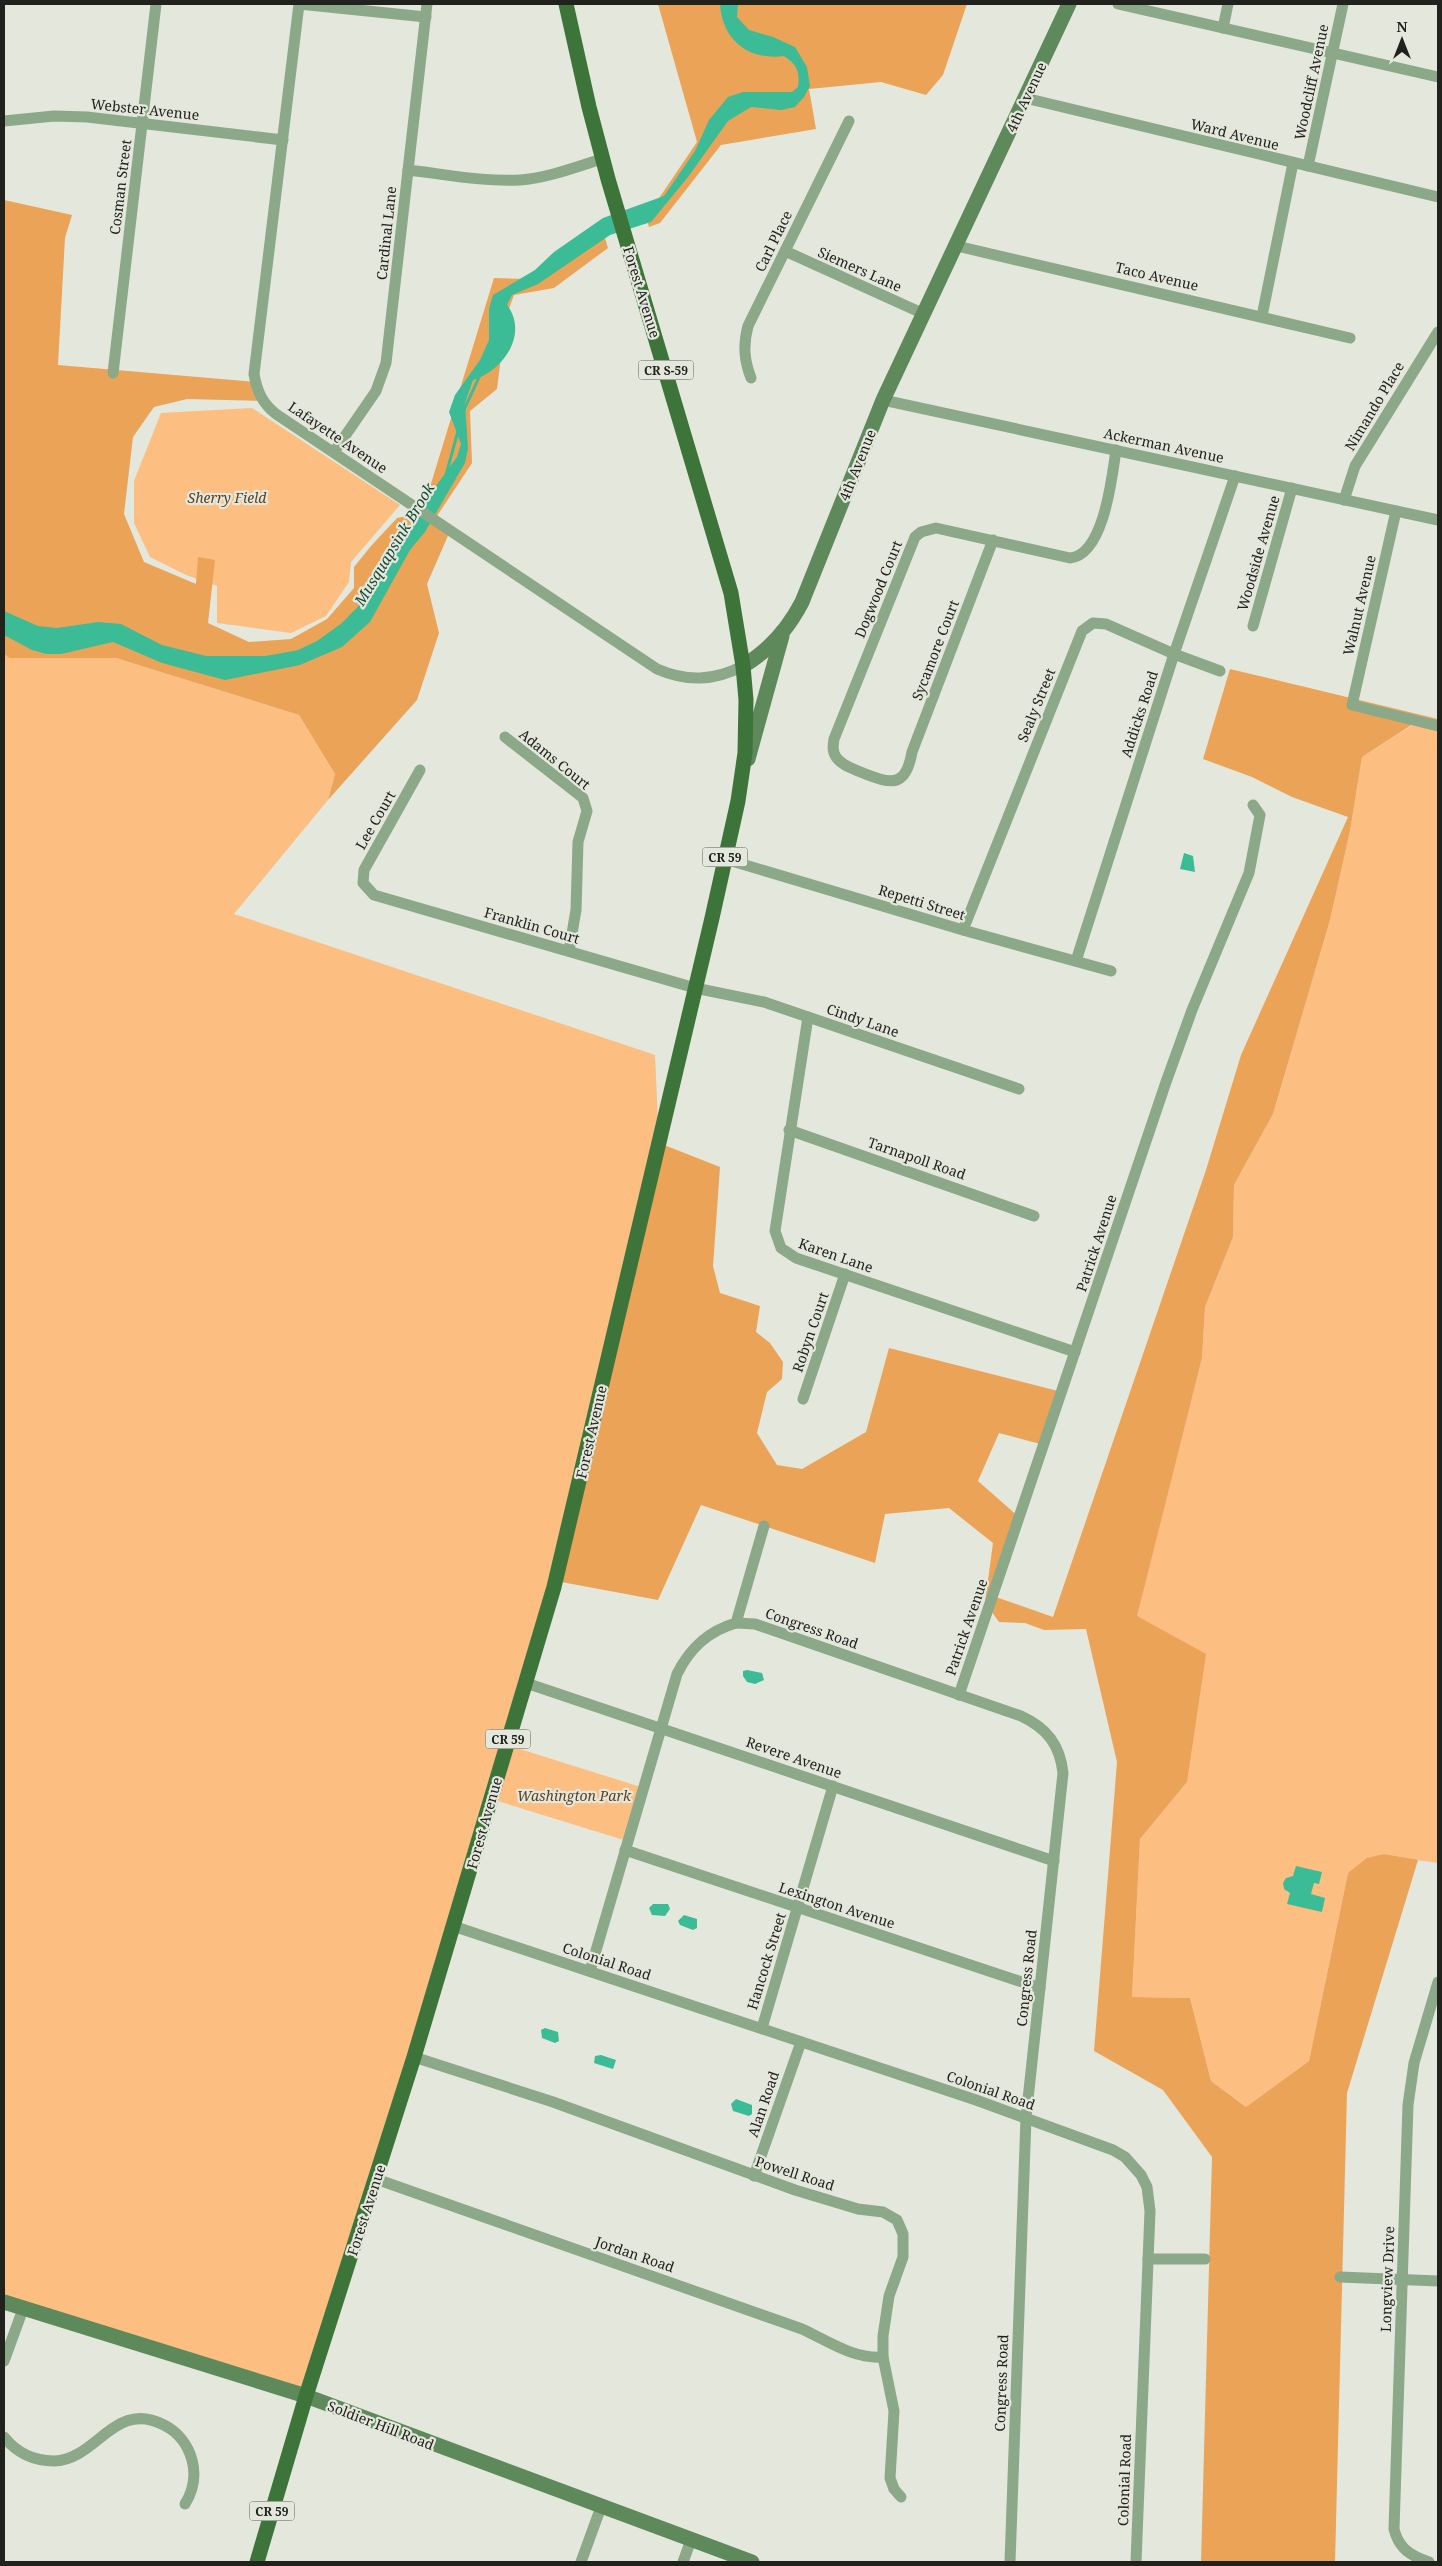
<svg xmlns="http://www.w3.org/2000/svg" width="1442" height="2566" font-family="'Noto Serif',serif">
<style>
.green{fill:#fcbe81}
.forest{fill:#eba358}
.water{fill:#3cbc96}
.lines{fill:none;stroke-linecap:round;stroke-linejoin:round}
.stream{stroke:#3cbc96;stroke-width:3}
.street{stroke:#8ba888;stroke-width:11}
.secondary{stroke:#5e8a5b;stroke-width:15}
.primary{stroke:#3c743a;stroke-width:15}
.labels{text-anchor:middle;dominant-baseline:central;stroke-width:4.5;stroke-linejoin:round;paint-order:stroke}
.shield{fill:#e4e7db;stroke:#5c5d57;stroke-width:1}
.shield-label{font-size:12px;font-weight:bold;fill:#21221e}
.street-label{font-size:14px;fill:#21221e;stroke:#e4e7db}
.park-label{font-size:14px;font-style:italic;fill:#5d3f20;stroke:#e4e7db}
.water-label{font-size:15px;font-style:italic;fill:#134838;stroke:#e4e7db}
</style>
<rect width="100%" height="100%" fill="#e4e7db"/>
<!-- green -->
<g class="green">
<polygon points="252,408 400,505 351,562 349,582 326,616 291,633 217,623 217,586 186,575 150,557 134,523 134,481 161,413"/>
<polygon points="4,654 9,658 116,658 299,715 335,774 328,800 234,914 655,1055 659,1143 507,1745 644,1788 627,1841 491,1799 306,2396 4,2302"/>
<polygon points="1414,724 1438,730 1438,1863 1384,1854 1348,1873 1309,2061 1246,2107 1211,2081 1190,1998 1132,1997 1140,1839 1187,1782 1136,1616 1202,1358 1205,1307 1233,1237 1234,1185 1273,1114 1330,920 1350,831 1362,757"/>
</g>
<!-- forest -->
<g class="forest">
<polygon points="658,4 967,4 943,75 926,95 881,82 809,89 816,129 721,145 660,223 649,227 645,213 649,213 697,142"/>
<polygon points="4,200 72,215 65,238 58,365 256,382 264,401 187,399 154,407 133,437 124,514 144,562 196,584 198,557 215,560 208,623 249,642 291,639 327,619 354,588 354,567 371,546 397,518 422,513 494,278 527,279 604,235 608,248 554,288 514,295 506,317 497,389 470,411 472,463 435,519 450,531 427,584 439,633 417,700 328,800 335,774 299,715 116,658 9,658 4,654"/>
<polygon points="1230,669 1438,719 1438,730 1413,724 1362,757 1350,831 1330,920 1273,1114 1234,1185 1233,1237 1205,1307 1202,1358 1137,1616 1206,1654 1187,1782 1140,1839 1132,1997 1190,1998 1211,2081 1246,2107 1309,2061 1348,1873 1367,1858 1384,1854 1438,1863 1418,1860 1347,2093 1335,2562 1201,2562 1212,2157 1163,2090 1094,2051 1117,1762 1086,1629 1044,1630 1025,1623 999,1622 985,1602 993,1543 949,1508 885,1514 875,1563 701,1505 658,1600 556,1581 659,1143 720,1167 713,1266 720,1293 760,1306 756,1332 770,1343 783,1362 782,1379 767,1392 757,1433 777,1465 802,1469 866,1432 889,1348 1062,1392 1044,1445 999,1433 978,1481 1020,1518 993,1596 1053,1617 1206,1170 1241,1055 1348,817 1292,797 1252,777 1203,759"/>
</g>
<!-- water -->
<g class="water">
<path d="M720 4H738L737 17 749 30 773 37 795 47 807 67 810 86 804 97 795 107 781 110 751 107 728 121 688 177 651 222 610 235 538 284 512 295 507 305C529 334 503 371 473 380L465 403 468 448 465 463 425 532 410 550 370 622 342 647 300 665 225 680 162 663 113 642 61 654H46L32 650 4 635V611L38 626 57 628 98 622 121 624 162 645 206 656H266L298 650 317 641 342 623 370 594 389 552 410 529 436 486 457 457 461 444 449 412 455 395 480 360 489 340V309L493 295 535 270 554 252 603 218 664 196 695 151 709 120 728 97 743 92H792L798 87C800 71 797 65 784 56 749 61 722 40 720 4Z"/>
<polygon points="1184,853 1193,856 1195,872 1180,869"/>
<polygon points="747,1670 762,1673 764,1680 755,1684 747,1682 743,1676 743,1671"/>
<polygon points="1296,1866 1322,1872 1319,1884 1314,1883 1311,1894 1325,1898 1322,1912 1287,1904 1290,1893 1284,1889 1283,1883 1286,1878 1293,1876"/>
<polygon points="653,1904 668,1904 670,1909 665,1916 652,1915 649,1908"/>
<polygon points="684,1915 697,1919 697,1928 693,1930 680,1925 678,1921"/>
<polygon points="545,2028 558,2032 559,2041 555,2043 542,2038 541,2030"/>
<polygon points="601,2055 616,2060 613,2069 594,2063 595,2056"/>
<polygon points="736,2099 752,2105 752,2114 749,2116 733,2111 731,2104"/>
</g>
<g class="lines">
<!-- stream -->
<g class="stream">
<polyline points="464,410 480,375"/>
<polyline points="446,475 458,431"/>
</g>
<!-- street -->
<g class="street">
<polyline points="1118,4 1438,77"/>
<path d="M426 17 299 4 254 374C257 391 262 403 276 414L657 669C687 682 714 681 743 666"/>
<polyline points="1223,28 1228,4"/>
<polyline points="1025,98 1438,197"/>
<polyline points="4,121 54,116 87,117 283,140"/>
<polyline points="1308,166 1343,4"/>
<path d="M408 170C444 174 483 182 520 180 548 178 575 167 602 159"/>
<polyline points="957,246 1350,338"/>
<polyline points="785,251 924,314"/>
<polyline points="1262,316 1293,163"/>
<polyline points="113,373 156,4"/>
<path d="M751 378C744 360 743 345 748 326L849 121"/>
<polyline points="883,400 1438,520"/>
<polyline points="334,452 376,391 386,363 427,4"/>
<polyline points="1344,500 1355,466 1438,332"/>
<polyline points="1396,511 1352,705 1438,726"/>
<path d="M993 540 912 752C906 787 892 785 863 773 854 769 842 766 836 757 832 751 833 745 834 739L915 537 921 532 936 528 1070 558C1104 555 1112 477 1116 450"/>
<polyline points="1253,626 1292,488"/>
<polyline points="505,737 578,794 583,798 587,811 578,842 576,910 569,951"/>
<polyline points="420,770 364,870 363,883 374,895 695,988 764,1002 1019,1089"/>
<polyline points="725,859 963,930 1111,971"/>
<polyline points="963,930 1082,631 1093,623 1106,624 1174,654 1220,671"/>
<polyline points="1076,961 1174,654 1235,476"/>
<polyline points="808,1017 775,1231 781,1248 796,1258 1075,1352"/>
<polyline points="789,1130 1034,1216"/>
<polyline points="803,1399 845,1274"/>
<path d="M736 1623 755 1624 1021 1716C1047 1728 1060 1745 1063 1773L1026 2118 1010 2562"/>
<polyline points="526,1683 1054,1861"/>
<polyline points="959,1695 1166,1082 1192,1010 1249,873 1260,815 1253,805"/>
<polyline points="625,1850 1040,1988"/>
<polyline points="453,1926 976,2100 1113,2150 1125,2157 1141,2175 1147,2187 1150,2211 1136,2562"/>
<path d="M590 1971 677 1674C690 1648 708 1631 736 1623L764 1526"/>
<polyline points="762,2028 833,1786"/>
<polyline points="414,2057 553,2102 795,2190 858,2209 883,2212 897,2220 903,2234 903,2257 889,2296 883,2336 883,2357 894,2411 890,2478 894,2489 901,2497"/>
<polyline points="754,2176 801,2042"/>
<path d="M376 2179 802 2329C828 2341 853 2359 883 2357"/>
<polyline points="1148,2259 1205,2259"/>
<polyline points="1340,2277 1438,2281"/>
<polyline points="4,2361 23,2309"/>
<path d="M4 2437C16 2452 33 2461 54 2461 97 2460 114 2399 164 2425 178 2432 188 2445 192 2460 196 2475 193 2491 185 2504"/>
<polyline points="581,2562 601,2507"/>
<polyline points="683,2562 691,2540"/>
<path d="M1429 2562C1411 2556 1399 2549 1394 2529L1408 2105 1414 2063 1438 1982"/>
</g>
<!-- secondary -->
<g class="secondary">
<path d="M743 666C770 650 788 629 802 602L883 400 1069 4"/>
<polyline points="748,759 782,636"/>
<polyline points="4,2302 306,2396 752,2562"/>
</g>
<!-- primary -->
<polyline class="primary" points="257,2562 306,2396 414,2057 554,1587 712,918 738,801 745,753 746,700 743,666 731,593 608,179 589,107 566,4"/>
</g>
<g class="labels">
<!-- shield labels -->
<g class="shield">
<rect x="638.5" y="360.5" width="55" height="19" rx="4"/>
<rect x="702.5" y="847.5" width="45" height="19" rx="4"/>
<rect x="485.5" y="1729.5" width="45" height="19" rx="4"/>
<rect x="249.5" y="2501.5" width="45" height="19" rx="4"/>
</g>
<g class="shield-label">
<text x="666" y="370">CR S-59</text>
<text x="725" y="857">CR 59</text>
<text x="508" y="1739">CR 59</text>
<text x="272" y="2511">CR 59</text>
</g>
<!-- street labels -->
<g class="street-label">
<text transform="translate(1311 82) rotate(-78)">Woodcliff Avenue</text>
<text transform="translate(1026 97) rotate(-65)">4th Avenue</text>
<text transform="translate(145 109) rotate(6)">Webster Avenue</text>
<text transform="translate(1235 134) rotate(14)">Ward Avenue</text>
<text transform="translate(120 187) rotate(-83)">Cosman Street</text>
<text transform="translate(386 233) rotate(-84)">Cardinal Lane</text>
<text transform="translate(773 241) rotate(-64)">Carl Place</text>
<text transform="translate(860 269) rotate(24)">Siemers Lane</text>
<text transform="translate(1157 276) rotate(13)">Taco Avenue</text>
<text transform="translate(642 292) rotate(73)">Forest Avenue</text>
<text transform="translate(1374 406) rotate(-59)">Nimando Place</text>
<text transform="translate(338 437) rotate(34)">Lafayette Avenue</text>
<text transform="translate(1164 445) rotate(12)">Ackerman Avenue</text>
<text transform="translate(857 465) rotate(-68)">4th Avenue</text>
<text transform="translate(1258 553) rotate(-74)">Woodside Avenue</text>
<text transform="translate(878 589) rotate(-68)">Dogwood Court</text>
<text transform="translate(1359 605) rotate(-77)">Walnut Avenue</text>
<text transform="translate(935 650) rotate(-69)">Sycamore Court</text>
<text transform="translate(1036 705) rotate(-68)">Sealy Street</text>
<text transform="translate(1139 714) rotate(-72)">Addicks Road</text>
<text transform="translate(555 759) rotate(39)">Adams Court</text>
<text transform="translate(375 820) rotate(-60)">Lee Court</text>
<text transform="translate(922 902) rotate(17)">Repetti Street</text>
<text transform="translate(532 925) rotate(16)">Franklin Court</text>
<text transform="translate(863 1020) rotate(19)">Cindy Lane</text>
<text transform="translate(917 1158) rotate(19)">Tarnapoll Road</text>
<text transform="translate(1096 1243) rotate(-72)">Patrick Avenue</text>
<text transform="translate(836 1255) rotate(19)">Karen Lane</text>
<text transform="translate(810 1332) rotate(-71)">Robyn Court</text>
<text transform="translate(591 1432) rotate(-77)">Forest Avenue</text>
<text transform="translate(966 1627) rotate(-71)">Patrick Avenue</text>
<text transform="translate(812 1628) rotate(19)">Congress Road</text>
<text transform="translate(794 1757) rotate(19)">Revere Avenue</text>
<text transform="translate(484 1823) rotate(-74)">Forest Avenue</text>
<text transform="translate(837 1905) rotate(18)">Lexington Avenue</text>
<text transform="translate(607 1961) rotate(18)">Colonial Road</text>
<text transform="translate(766 1961) rotate(-73)">Hancock Street</text>
<text transform="translate(1026 1978) rotate(-84)">Congress Road</text>
<text transform="translate(991 2090) rotate(19)">Colonial Road</text>
<text transform="translate(763 2104) rotate(-71)">Alan Road</text>
<text transform="translate(795 2173) rotate(18)">Powell Road</text>
<text transform="translate(366 2210) rotate(-72)">Forest Avenue</text>
<text transform="translate(635 2254) rotate(19)">Jordan Road</text>
<text transform="translate(1387 2279) rotate(-88)">Longview Drive</text>
<text transform="translate(1001 2383) rotate(-88)">Congress Road</text>
<text transform="translate(381 2425) rotate(21)">Soldier Hill Road</text>
<text transform="translate(1124 2480) rotate(-88)">Colonial Road</text>
</g>
<!-- park labels -->
<g class="park-label">
<text x="227" y="497">Sherry Field</text>
<text x="574" y="1795">Washington Park</text>
</g>
<!-- water labels -->
<g class="water-label">
<text transform="translate(394 544) rotate(-59)">Musquapsink Brook</text>
</g>
</g>
<!-- border -->
<rect width="1442" height="2566" fill="none" stroke="#21221e" stroke-width="10"/>
<!-- north arrow -->
<g transform="translate(1402 40)" stroke="#e4e7db" stroke-width="4" paint-order="stroke">
<path d="M0-4L9 19L0 12L-9 19Z" fill="#21221e"/>
<text y="-8" font-size="14" font-weight="bold" text-anchor="middle" fill="#21221e">N</text>
</g>
</svg>
